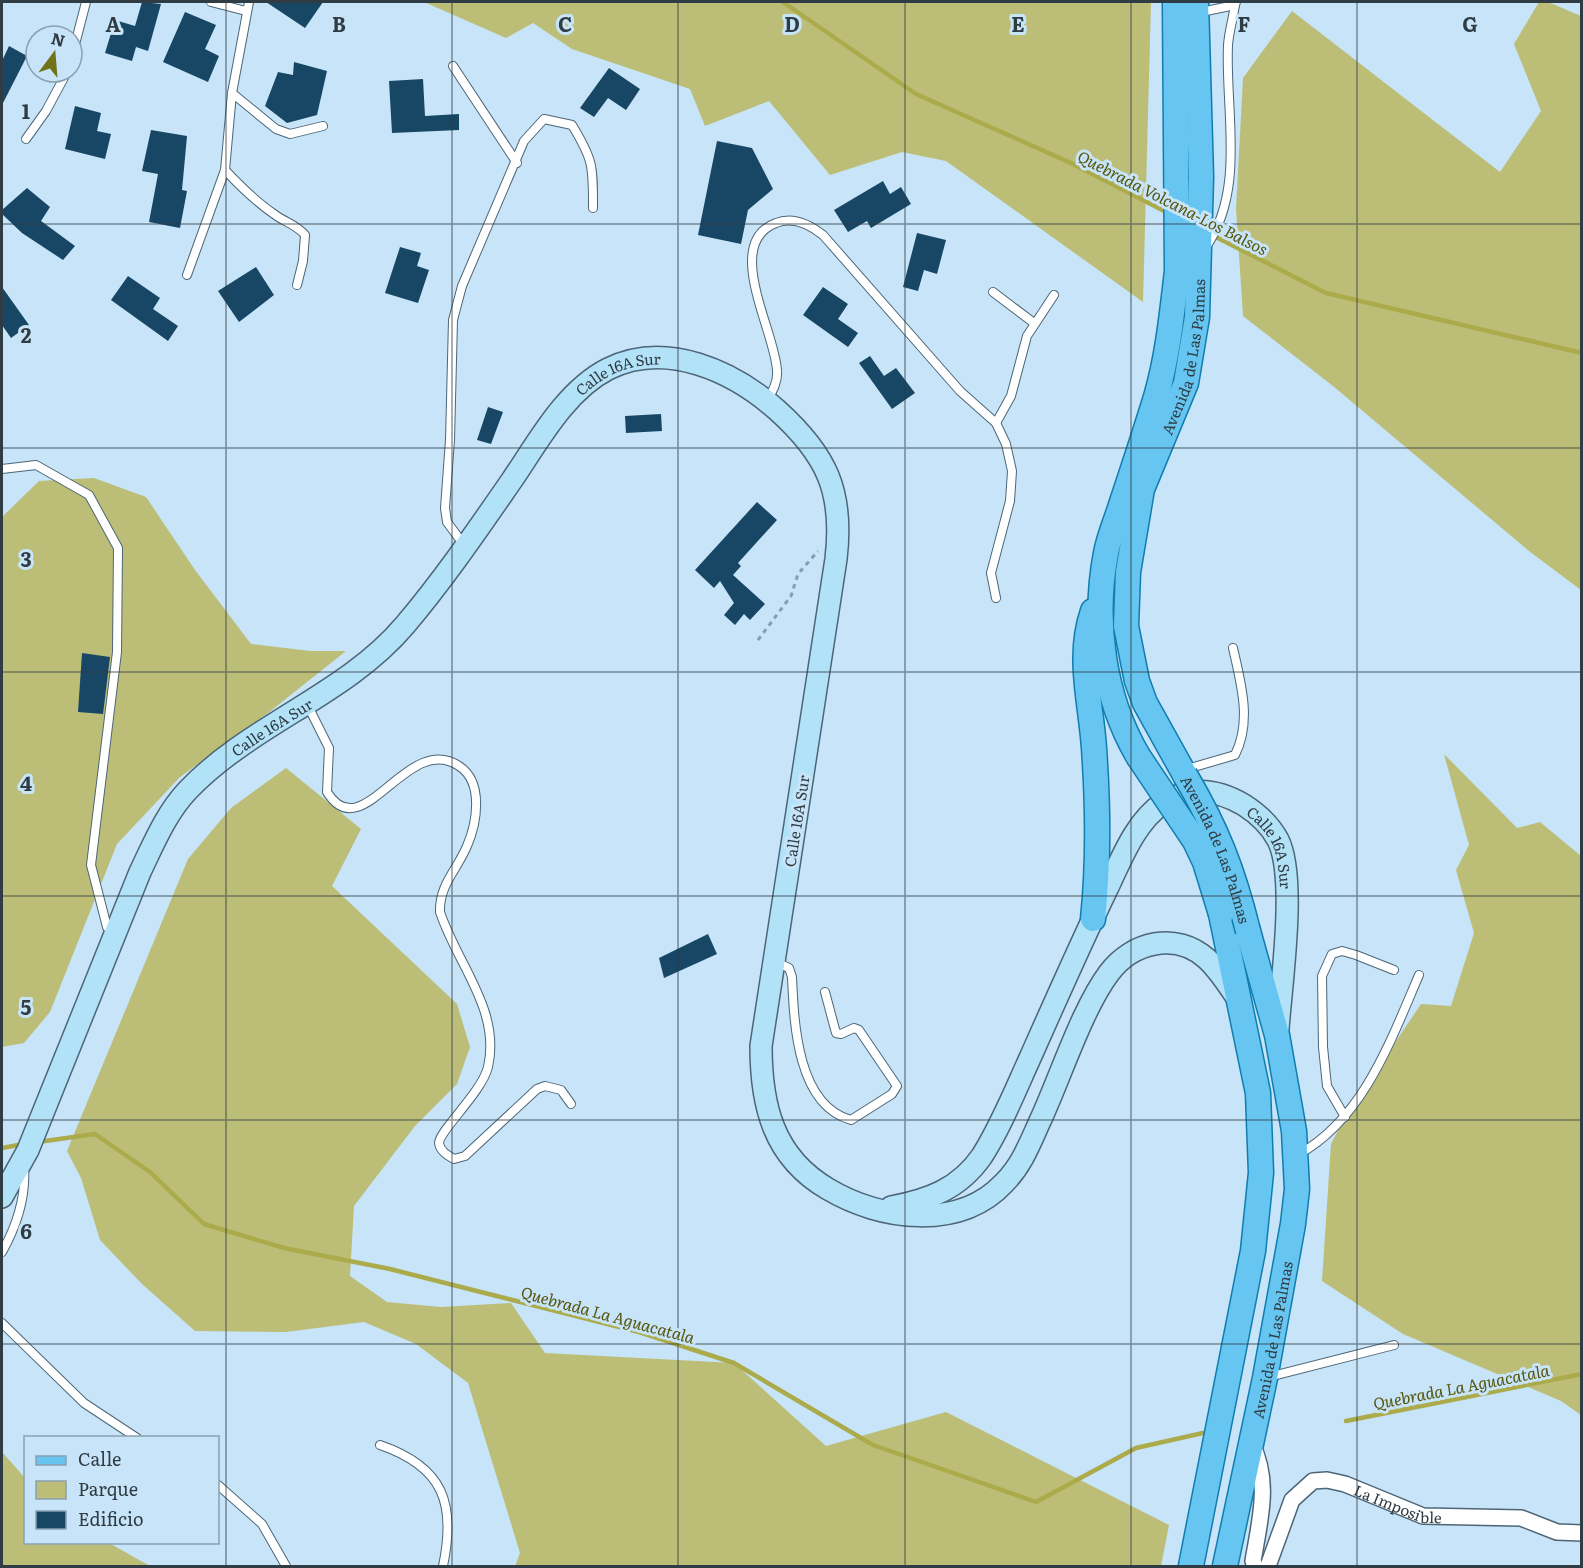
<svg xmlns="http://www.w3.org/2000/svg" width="1583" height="1568" font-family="Literata,serif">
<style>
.green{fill:#bcbe77}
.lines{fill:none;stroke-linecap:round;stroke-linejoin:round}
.stream{stroke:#abab4b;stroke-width:4.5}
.building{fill:#174765}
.lane-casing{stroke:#4d6677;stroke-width:10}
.street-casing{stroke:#4d6677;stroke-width:18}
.secondary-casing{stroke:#4d6677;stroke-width:24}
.primary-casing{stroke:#117daf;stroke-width:27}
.path{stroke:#889dac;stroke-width:3;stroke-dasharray:4.5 4.5;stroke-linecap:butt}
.lane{stroke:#fff;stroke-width:8}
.street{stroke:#fff;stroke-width:15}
.secondary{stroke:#b2e2f8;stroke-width:21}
.primary{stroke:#66c6f1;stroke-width:24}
.primary-bridge-casing{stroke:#117daf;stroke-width:27;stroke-linecap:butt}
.primary-bridge{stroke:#66c6f1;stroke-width:24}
.grid{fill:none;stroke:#303c44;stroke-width:1.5;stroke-opacity:0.55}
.labels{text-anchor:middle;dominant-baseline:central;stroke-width:6;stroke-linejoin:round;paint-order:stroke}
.street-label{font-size:15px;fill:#303c44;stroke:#c7e4f8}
.water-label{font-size:16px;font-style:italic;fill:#56550c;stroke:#c7e4f8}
.grid-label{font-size:20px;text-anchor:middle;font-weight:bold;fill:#303c44;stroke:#c7e4f8;stroke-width:6;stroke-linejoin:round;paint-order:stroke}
</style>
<rect width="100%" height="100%" fill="#c7e4f8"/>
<!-- green -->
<g class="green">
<polygon points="424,2 1151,2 1143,302 946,161 902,152 830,175 769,101 705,126 690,89 572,49 533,23 506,38"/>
<polygon points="1539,2 1548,2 1581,16 1581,590 1529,551 1333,386 1243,316 1236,209 1243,78 1292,11 1500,172 1541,111 1514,44"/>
<polygon points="94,478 146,497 195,570 251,644 310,651 346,651 268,713 180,777 117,844 50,1012 24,1043 2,1047 2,517 39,481"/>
<polygon points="1444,754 1517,828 1540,822 1581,856 1581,1415 1561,1401 1403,1334 1322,1281 1331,1144 1345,1117 1421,1004 1451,1006 1474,933 1456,870 1469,845"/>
<polygon points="286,768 361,829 332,886 457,1004 470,1047 457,1084 415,1126 354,1206 350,1276 387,1302 441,1307 511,1303 545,1353 734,1363 826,1446 946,1412 1169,1525 1161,1566 515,1566 520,1553 468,1383 416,1344 364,1322 286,1332 195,1331 142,1284 100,1240 81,1178 67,1151 188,859 231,808"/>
<polygon points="2,1452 25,1478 26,1542 109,1543 150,1566 4,1566 2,1564"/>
</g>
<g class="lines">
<!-- stream -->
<g class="stream">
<polyline points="783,2 916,94 1071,163 1170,214"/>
<polyline points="1212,235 1326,293 1582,353"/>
<polyline points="38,1142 95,1134 150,1172 204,1224 284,1248 390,1269 639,1332 734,1363 873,1445 1036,1502 1136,1448 1203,1433"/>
<polyline points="2,1148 24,1144"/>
<polyline points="1346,1421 1582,1374"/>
</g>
</g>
<!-- building -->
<g class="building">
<polygon points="142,2 161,4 148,51 136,47 132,61 105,53 115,20 135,26"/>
<polygon points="266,2 323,2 305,28"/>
<polygon points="185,12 216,25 205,49 219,56 208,82 163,62"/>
<polygon points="9,46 27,56 2,105 2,61"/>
<polygon points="294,62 327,71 317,115 287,123 265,106 278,72 293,75"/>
<polygon points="609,68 640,89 626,110 608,98 594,117 580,108"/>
<polygon points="423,79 425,116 459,114 459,130 392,133 389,81"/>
<polygon points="75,106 101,113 97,131 111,134 105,159 65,149"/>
<polygon points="151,130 187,136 182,190 187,191 180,228 149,222 158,174 142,171"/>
<polygon points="717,141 752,148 773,189 748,210 741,244 698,235"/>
<polygon points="883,181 890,194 901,187 911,204 871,228 867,221 848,232 834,210"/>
<polygon points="27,188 50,207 41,221 75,246 63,260 22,233 2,214 2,210"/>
<polygon points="917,233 946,240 937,274 924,270 918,291 903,287"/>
<polygon points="400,247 421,253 417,266 429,270 418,303 385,293"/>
<polygon points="256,267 274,295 239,322 218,291"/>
<polygon points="128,276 160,298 153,309 178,326 168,341 111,300"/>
<polygon points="2,287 29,325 11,338 2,325"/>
<polygon points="823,287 848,304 838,319 858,333 848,347 803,315"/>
<polygon points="870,356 884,376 896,368 915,393 892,409 859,363"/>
<polygon points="488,407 503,412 491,444 477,440"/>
<polygon points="661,414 662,431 626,433 625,416"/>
<polygon points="757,502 777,520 738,563 741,566 733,575 765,604 750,620 744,614 735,625 724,615 734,603 720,581 714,588 695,570"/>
<polygon points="82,653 110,657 103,714 78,712"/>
<polygon points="708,934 717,954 664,978 659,958"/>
</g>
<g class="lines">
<defs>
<g id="lane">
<polyline points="211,2 246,11"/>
<polyline points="1201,12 1235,5 1236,2"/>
<polyline points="72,56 86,2"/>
<polyline points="453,66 517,163"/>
<polyline points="232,93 276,129 290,134 323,126"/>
<polyline points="26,139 46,111 67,72"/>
<path d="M225 170C240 186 255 201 274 214 284 222 296 224 305 235L303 261 297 285"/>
<path d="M1206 247C1246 189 1225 111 1228 45 1229 32 1233 18 1235 5"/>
<polyline points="187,275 225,170 232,93 249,2"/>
<polyline points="993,292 1034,323"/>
<path d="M767 401C772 392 778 382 777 371 776 333 722 243 776 223 793 216 809 224 823 235L960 391 996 423 1006 444 1012 471 1010 501 991 573 996 598"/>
<polyline points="996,423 1011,396 1027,336 1054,295"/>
<polyline points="2,469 36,465 89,495 118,548 117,652 91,865 107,927 112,934"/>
<path d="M464 545 447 522 445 508 450 440 453 320 462 286 524 141 544 119 572 125C594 161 593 167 593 208"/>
<path d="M307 704 329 748 327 792C363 850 407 731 459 766 484 782 477 823 467 846 457 870 439 885 440 912 457 964 501 1010 488 1067 482 1092 439 1131 439 1143 440 1151 447 1155 454 1159L465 1156 537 1089 545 1086 561 1090 571 1104"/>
<path d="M1187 769 1235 755C1252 721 1241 684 1233 648"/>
<path d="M776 962 789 968 792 977C794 1023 797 1105 851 1120L892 1094 897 1086 859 1030 854 1028 841 1034 836 1033 825 992"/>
<polyline points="1345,1117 1327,1086 1323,1047 1322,976 1332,954 1342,951 1356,955 1394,970"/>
<path d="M1299 1154C1363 1119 1391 1040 1419 975"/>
<path d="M2 1252C16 1227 26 1197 24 1168"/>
<polyline points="2,1323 84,1403 137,1438"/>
<polyline points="1269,1377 1394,1345"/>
<path d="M380 1445C444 1467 456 1504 443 1566"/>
<polyline points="218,1485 262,1524 286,1566"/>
</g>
<g id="street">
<path d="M1251 1442C1271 1481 1260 1519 1253 1561L1255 1566"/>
<path id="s1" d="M1268 1566 1292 1500 1313 1481 1327 1480 1345 1484 1423 1516 1521 1518 1557 1532 1582 1533"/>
</g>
<g id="secondary">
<path id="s2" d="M2 1197 28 1150 140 872C153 845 166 813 188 790 251 724 346 695 405 625 444 579 478 529 512 480 538 442 565 391 608 369 666 340 733 371 777 410 827 455 844 492 836 559L761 1046C761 1105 773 1157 828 1189 880 1220 959 1231 1004 1183 1022 1165 1030 1143 1040 1121 1060 1078 1082 1009 1109 973 1132 942 1176 931 1207 959 1219 970 1228 985 1238 999"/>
<path id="s3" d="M891 1207C929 1200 959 1189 982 1156 1001 1126 1015 1091 1030 1058 1055 1002 1080 945 1107 889 1121 860 1135 822 1163 803 1190 786 1217 789 1244 805 1258 814 1270 825 1278 840 1297 878 1281 985 1278 1029"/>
</g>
<g id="primary">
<path d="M1138 756C1103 696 1093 621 1106 553 1109 537 1116 521 1121 505 1133 469 1145 433 1156 397 1168 356 1172 313 1177 271L1175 2"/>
<path id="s4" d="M1185 775 1145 703 1137 681 1126 626 1128 572 1142 489 1186 383 1197 317 1201 177 1196 2"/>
<path d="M1093 919C1099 862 1098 805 1094 748 1091 702 1077 657 1093 611"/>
<polyline points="1191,1566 1253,1251 1261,1173 1258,1093 1221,914"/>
<path id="s5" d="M1225 1566 1265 1378 1293 1224 1297 1189 1294 1131 1277 1035 1248 931"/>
</g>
</defs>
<!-- lane casing -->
<use href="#lane" class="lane-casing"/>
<!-- street casing -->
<use href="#street" class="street-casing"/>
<!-- secondary casing -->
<use href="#secondary" class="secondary-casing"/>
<!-- primary casing -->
<use href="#primary" class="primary-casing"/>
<!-- path -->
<polyline class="path" points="758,640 791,596 798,574 818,551"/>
<!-- lane -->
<use href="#lane" class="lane"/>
<!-- street -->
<use href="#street" class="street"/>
<!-- secondary -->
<use href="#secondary" class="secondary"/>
<!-- primary -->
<use href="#primary" class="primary"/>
<defs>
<g id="primary-bridge">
<polyline points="1138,756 1195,841 1205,862 1221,914"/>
<path id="s6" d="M1185 775C1217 829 1233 870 1248 931"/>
</g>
</defs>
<!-- primary-bridge casing -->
<use href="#primary-bridge" class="primary-bridge-casing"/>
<!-- primary-bridge -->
<use href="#primary-bridge" class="primary-bridge"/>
</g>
<!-- grid -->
<path class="grid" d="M226 2V1566M452 2V1566M678 2V1566M905 2V1566M1131 2V1566M1357 2V1566M2 224H1582M2 448H1582M2 672H1582M2 896H1582M2 1120H1582M2 1344H1582"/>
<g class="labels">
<!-- street labels -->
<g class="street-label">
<text stroke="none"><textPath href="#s4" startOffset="440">Avenida de Las Palmas</textPath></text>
<text stroke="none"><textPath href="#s2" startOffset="1059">Calle 16A Sur</textPath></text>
<text stroke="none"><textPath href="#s2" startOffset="554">Calle 16A Sur</textPath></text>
<text transform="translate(796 821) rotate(-81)">Calle 16A Sur</text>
<text stroke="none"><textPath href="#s6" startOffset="81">Avenida de Las Palmas</textPath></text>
<text stroke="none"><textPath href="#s3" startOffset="645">Calle 16A Sur</textPath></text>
<text stroke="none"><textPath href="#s5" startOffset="231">Avenida de Las Palmas</textPath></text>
<text stroke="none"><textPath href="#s1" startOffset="188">La Imposible</textPath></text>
</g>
<!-- water labels -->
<g class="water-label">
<text transform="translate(1173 202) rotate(27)">Quebrada Volcana-Los Balsos</text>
<text transform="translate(608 1314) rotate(15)">Quebrada La Aguacatala</text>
<text transform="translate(1461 1386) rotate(-11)">Quebrada La Aguacatala</text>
</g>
</g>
<g class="grid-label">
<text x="113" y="32">A</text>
<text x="339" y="32">B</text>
<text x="565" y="32">C</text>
<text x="792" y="32">D</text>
<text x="1018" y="32">E</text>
<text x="1244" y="32">F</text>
<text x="1470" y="32">G</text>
<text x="26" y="119">1</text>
<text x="26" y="343">2</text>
<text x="26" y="567">3</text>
<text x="26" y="791">4</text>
<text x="26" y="1015">5</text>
<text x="26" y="1239">6</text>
</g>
<!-- border -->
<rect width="1583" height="1568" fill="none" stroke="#303c44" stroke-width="6"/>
<!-- legend -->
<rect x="24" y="1436" width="195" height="108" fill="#c7e4f8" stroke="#8ba1b0" stroke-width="1.5"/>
<rect x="36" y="1456" width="30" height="9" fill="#66c6f1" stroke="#8ba1b0" stroke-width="1.5"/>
<text x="78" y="1466" font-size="18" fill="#303c44">Calle</text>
<rect x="36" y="1481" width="30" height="18" fill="#bcbe77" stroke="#8ba1b0" stroke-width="1.5"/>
<text x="78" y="1496" font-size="18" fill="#303c44">Parque</text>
<rect x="36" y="1511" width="30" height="18" fill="#174765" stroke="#8ba1b0" stroke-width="1.5"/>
<text x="78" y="1526" font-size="18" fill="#303c44">Edificio</text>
<!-- north arrow -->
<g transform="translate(54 54) rotate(16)"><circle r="28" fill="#c7e4f8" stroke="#8ba1b0" stroke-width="1.5"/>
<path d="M0-4.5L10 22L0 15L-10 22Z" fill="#727217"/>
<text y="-9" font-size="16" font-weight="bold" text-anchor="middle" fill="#303c44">N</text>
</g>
</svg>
